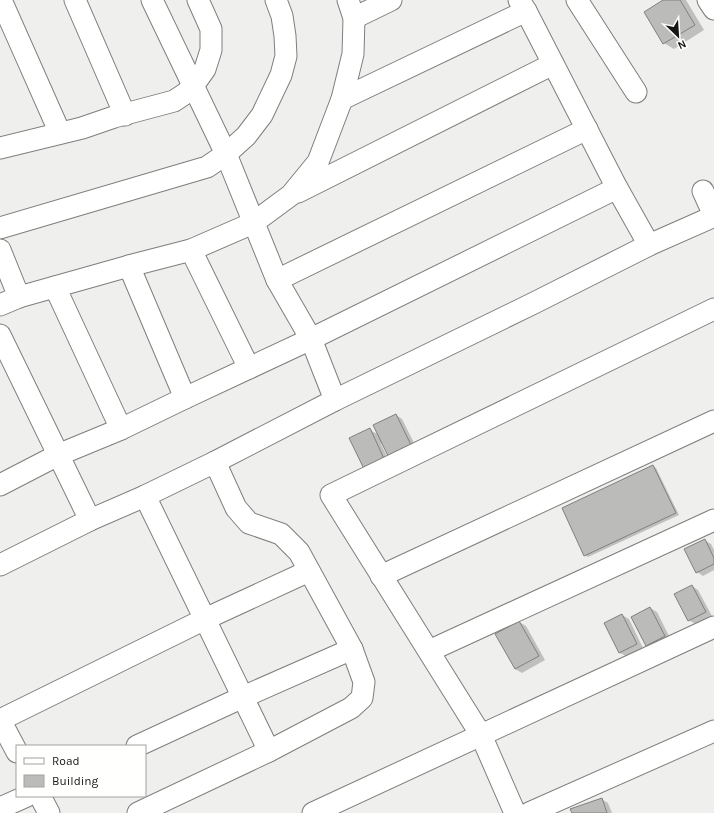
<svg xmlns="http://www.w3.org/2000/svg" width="714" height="813" font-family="Karla,sans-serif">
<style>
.shadow{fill:#0003}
.building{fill:#bbbcb9;stroke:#80817e}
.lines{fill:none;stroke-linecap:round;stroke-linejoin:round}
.minor-casing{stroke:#7e7f7c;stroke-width:23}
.minor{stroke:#fff;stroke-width:21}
</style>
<rect width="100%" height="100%" fill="#eff0ed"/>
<!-- shadow -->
<g class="shadow">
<polygon points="665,0 686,0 704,30 674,49 664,43"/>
<polygon points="396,415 402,419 419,453 383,444 381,444 391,465 372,474 370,430 379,435"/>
<polygon points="653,466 656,468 679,515 588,557 585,555"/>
<polygon points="704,540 711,544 714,550 714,570 703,576 697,572"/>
<polygon points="692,586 698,590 712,616 695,624 689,620"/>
<polygon points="650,608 657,612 671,640 654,649 647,645"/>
<polygon points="622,615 629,619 643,648 626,656 620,653 606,624"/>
<polygon points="519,622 526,626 545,660 522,673 515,669"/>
<polygon points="601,799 608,803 612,813 573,813"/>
</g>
<!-- building -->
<g class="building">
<polygon points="663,0 680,0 695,25 663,44 644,12"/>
<polygon points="396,414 413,449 390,460 373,425"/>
<polygon points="370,428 385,461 365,471 349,438"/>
<polygon points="653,465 676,513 584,556 562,508"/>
<polygon points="705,539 714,558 714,564 696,573 684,549"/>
<polygon points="692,585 706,612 688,621 674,594"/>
<polygon points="650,607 665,636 646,646 631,617"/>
<polygon points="622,614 637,644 619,653 604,623"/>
<polygon points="519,621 539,656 515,669 495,634"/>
<polygon points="602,798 607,813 572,813 570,809"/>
</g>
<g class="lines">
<defs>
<g id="minor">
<polyline points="1,0 60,133"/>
<polyline points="75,0 125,115"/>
<polyline points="152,0 226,154 277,280 311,339 335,400"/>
<polyline points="519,0 526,11 617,188 649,245"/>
<polyline points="577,0 636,92"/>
<polyline points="708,0 714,9"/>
<polyline points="354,18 391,0"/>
<polyline points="342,99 526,11"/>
<polyline points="0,148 82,128 114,117 174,101 186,93 193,86 205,69 211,50 211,29 198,0"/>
<polyline points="298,192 553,64"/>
<polyline points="0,228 207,167 226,154 246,136 262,115 281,75 286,56 285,36 282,16 276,0"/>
<polyline points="0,250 19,297"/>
<polyline points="191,250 249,368"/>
<polyline points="129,266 185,398"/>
<polyline points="277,280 587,129"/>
<polyline points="55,287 121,429"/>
<polyline points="0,305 19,297 129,266 191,250 253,223 291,195 318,162 342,99 353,54 354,18 348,0"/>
<polyline points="0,335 90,520"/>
<polyline points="0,485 58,455 121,429 185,398 311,339 617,188"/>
<polyline points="145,496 269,751"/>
<polyline points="0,565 90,520 145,496 215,462 335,400 534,303 649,245 710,218 712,211 703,191"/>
<polyline points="381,576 714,421"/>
<polyline points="429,651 714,520"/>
<polyline points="0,720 205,619 309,571"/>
<polyline points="0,720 17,752"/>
<polyline points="137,746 243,697 352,649"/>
<polyline points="40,796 49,813"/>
<polyline points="0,808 27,796"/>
<polyline points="138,813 269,751 351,708 362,698 364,682 352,649 299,552 281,534 249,523 236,508 215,462"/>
<polyline points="313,813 714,627"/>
<polyline points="515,813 481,735 331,495 714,309"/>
<polyline points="529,813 714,731"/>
</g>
</defs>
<!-- minor casing -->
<use href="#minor" class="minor-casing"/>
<!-- minor -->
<use href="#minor" class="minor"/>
</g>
<!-- legend -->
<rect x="16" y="745" width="130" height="52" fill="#fffffe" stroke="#a2a2a1"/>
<rect x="24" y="758" width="20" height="6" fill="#ffffff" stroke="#a2a2a1"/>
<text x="52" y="765" font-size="12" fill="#161615">Road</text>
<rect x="24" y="775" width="20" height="12" fill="#bbbcb9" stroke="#a2a2a1"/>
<text x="52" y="785" font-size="12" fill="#161615">Building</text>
<!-- north arrow -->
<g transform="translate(678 36) rotate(155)" stroke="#fffffe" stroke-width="3" paint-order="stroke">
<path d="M0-3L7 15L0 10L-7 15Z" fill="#161615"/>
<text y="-6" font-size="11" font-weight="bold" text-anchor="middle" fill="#161615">N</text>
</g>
</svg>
